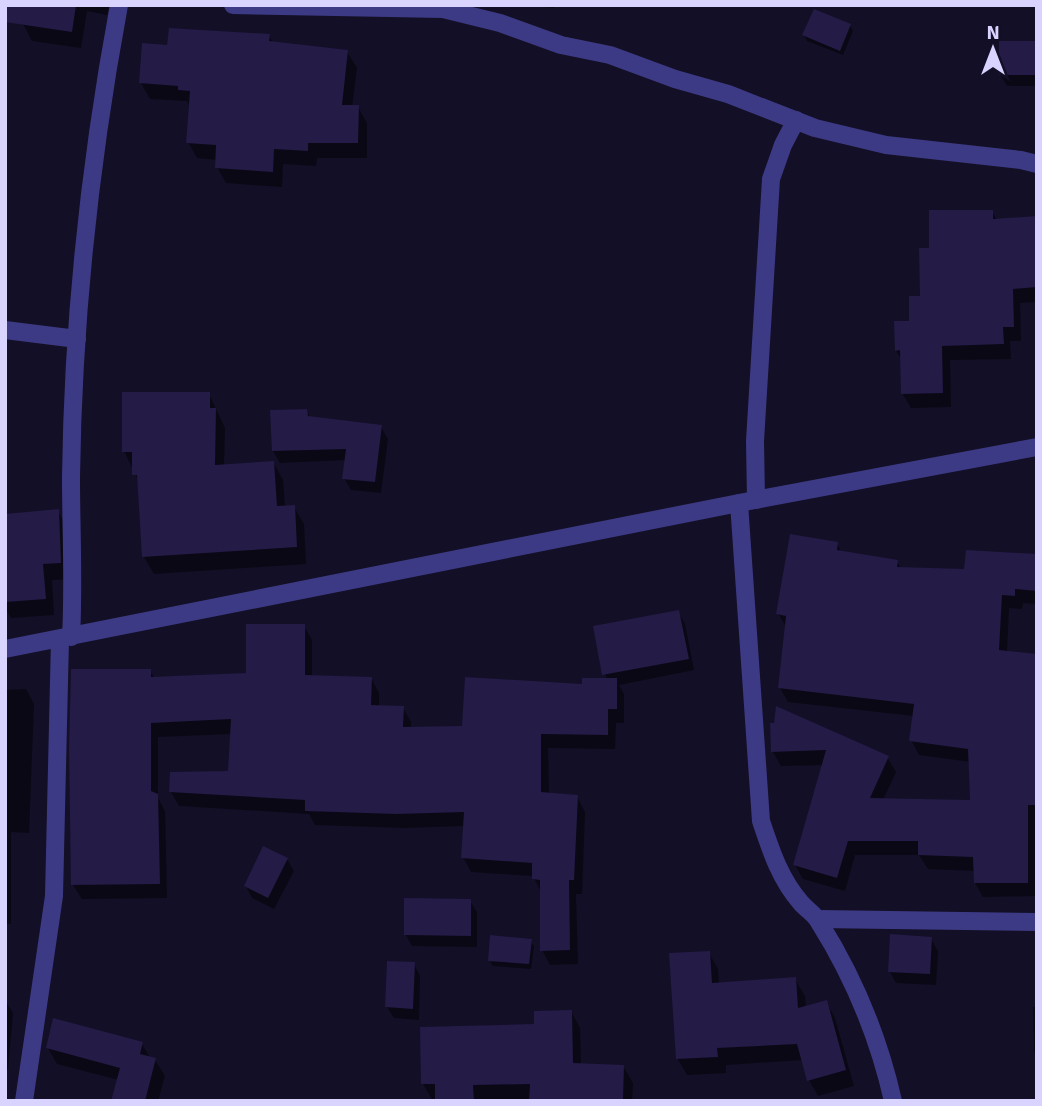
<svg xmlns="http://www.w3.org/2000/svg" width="1042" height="1106" font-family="Signika,sans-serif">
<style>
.shadow{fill:#0007}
.building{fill:#241b47}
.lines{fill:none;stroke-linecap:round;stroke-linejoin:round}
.minor{stroke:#3d3a85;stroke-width:18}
</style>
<rect width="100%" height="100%" fill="#130f26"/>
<!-- shadow -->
<g class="shadow">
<polygon points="26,5 109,5 107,15 87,11 81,48 32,41 23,24"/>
<polygon points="525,5 555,5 554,8"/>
<polygon points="850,26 853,31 843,55 807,41 804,35"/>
<polygon points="269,36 273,43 347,52 357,68 352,107 358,107 367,123 367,158 317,158 316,166 283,164 282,187 226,183 217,167 217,160 197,158 188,142 189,105 187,101 150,99 141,83 169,46"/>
<polygon points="1037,43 1037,86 1007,86 1000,74"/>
<polygon points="992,212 997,220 1037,217 1037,302 1020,303 1021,341 1010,341 1011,359 950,360 951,407 911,408 902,393 902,360 896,351 922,298 930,249"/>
<polygon points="209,394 225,428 224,466 273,462 283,480 285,507 294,507 304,524 306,564 154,574 144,557 140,484 124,451"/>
<polygon points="306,411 311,418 381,427 388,439 381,493 351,490 344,478 346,460 280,463 273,451"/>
<polygon points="58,511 67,527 69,579 52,580 54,615 11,618 5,608 5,515"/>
<polygon points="837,544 842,553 897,562 901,569 965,571 1037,556 1037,604 1023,603 1022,609 1009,608 1007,652 1037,655 1036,896 983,897 975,883 975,871 928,869 919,855 855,855 845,891 803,879 795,865 824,765 781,766 773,752 771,724 887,757 896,772 883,800 972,801 971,762 919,755 911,740 914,716 788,702 780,688 787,629 778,613"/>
<polygon points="678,612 685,624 694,670 619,685 624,694 624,723 616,723 615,749 548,748 549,794 577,797 585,812 582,894 576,894 578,964 550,965 542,950 542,894 533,876 471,872 463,857 465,826 406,828 315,825 309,814 179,806 171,792 229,773 232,734 158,737 158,798 165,811 167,898 82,899 73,885 150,671 155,679 248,675 304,626 312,640 312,677 371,678 379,693 379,707 403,708 411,722 411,729 464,728 607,680 595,628"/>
<polygon points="26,689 34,704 29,833 11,832 11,924 5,924 5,690"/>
<polygon points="287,859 294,871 274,909 252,898 246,886"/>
<polygon points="470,901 477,912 477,947 412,946 406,935"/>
<polygon points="931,939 938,951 936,985 896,983 890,972"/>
<polygon points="530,941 534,946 531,969 493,966 489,960"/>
<polygon points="709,953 718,969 719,984 795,979 805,996 806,1007 826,1002 835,1018 854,1086 818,1096 809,1080 803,1060 726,1065 726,1073 687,1075 677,1058"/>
<polygon points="414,964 420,976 419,1020 394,1018 387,1007"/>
<polygon points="5,1000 13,1013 8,1070 5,1069"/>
<polygon points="1033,1007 1037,1007 1037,1056 1034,1052"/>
<polygon points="571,1011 580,1028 581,1065 623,1066 633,1083 632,1101 433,1101 423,1084 536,1026"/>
<polygon points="142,1044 150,1058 155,1060 165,1076 158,1101 113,1101 119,1080 57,1064 48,1048"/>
</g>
<!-- building -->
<g class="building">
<polygon points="5,5 76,5 72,32 5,22"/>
<polygon points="814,9 851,24 840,51 802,35"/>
<polygon points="169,28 270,34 269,41 348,50 342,105 359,105 358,143 308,143 308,151 274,149 273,172 215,168 216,145 186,143 190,91 178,90 178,86 139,83 142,43 167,45"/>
<rect x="999" y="41" width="38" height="34"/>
<polygon points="929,210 993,210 993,219 1037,216 1037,287 1013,289 1014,327 1003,327 1004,344 942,346 943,393 901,394 900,350 895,351 894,321 909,321 909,296 920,296 919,248 929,248"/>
<polygon points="122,392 210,392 210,408 216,408 215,465 274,461 277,506 295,505 297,547 142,557 137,475 132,475 132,452 122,452"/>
<polygon points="307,409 308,416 382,425 375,482 342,479 346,449 272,451 270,410"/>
<polygon points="59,509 61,563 43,564 46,599 5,602 5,514"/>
<polygon points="790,534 838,542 837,550 898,560 897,567 964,569 966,550 1037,554 1037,591 1015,589 1015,596 1002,595 999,650 1037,654 1037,805 1028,805 1028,883 974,883 973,857 918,855 918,841 848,841 837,878 793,865 826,750 771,752 770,723 774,723 776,706 889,756 870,798 970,800 968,749 909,741 914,704 778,688 786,616 776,614"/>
<polygon points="679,610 689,659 602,675 593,626"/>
<polygon points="246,624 305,624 305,675 372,677 371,705 404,706 403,727 462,726 465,677 582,684 582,678 617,678 617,709 608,709 608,735 541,734 541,792 578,795 574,880 569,880 570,950 540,951 540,880 532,879 532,863 461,858 464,812 397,814 305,811 305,800 169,792 170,772 228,771 231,719 151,723 151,791 158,794 160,884 71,885 69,749 71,669 151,669 151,677 246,673"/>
<polygon points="263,846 288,858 268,898 244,886"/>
<polygon points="404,898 471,899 471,936 404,935"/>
<polygon points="890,934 932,937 930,974 888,972"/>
<polygon points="490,935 532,939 529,964 488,961"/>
<polygon points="710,951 712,983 796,977 798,1008 827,1000 846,1070 807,1081 797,1044 717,1048 718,1057 676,1059 669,953"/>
<polygon points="387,961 415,962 413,1009 385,1007"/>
<polygon points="572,1010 573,1063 624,1065 623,1101 529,1101 530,1084 473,1085 474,1101 435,1101 435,1084 421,1084 420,1027 534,1024 534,1011"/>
<polygon points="53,1018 143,1042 140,1054 156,1058 145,1101 111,1101 120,1068 46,1048"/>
</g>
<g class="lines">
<!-- minor -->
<g class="minor">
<polyline points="233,5 443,9 500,23 561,45 610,55 675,79 728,94 815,128 886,145 1021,160 1037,164"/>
<polyline points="5,330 77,339"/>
<polyline points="756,500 755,441 771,179 783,145 796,120"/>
<path d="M739 503 761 821C771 851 780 879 801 903 807 910 815 914 819 922 853 976 879 1039 893 1101"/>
<path d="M71 637C74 584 71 531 71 477 73 318 90 161 119 5"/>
<polyline points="5,649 739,503 1037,447"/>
<polyline points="818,919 1037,922"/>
<polyline points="24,1101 54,896 60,639"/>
</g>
</g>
<!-- border -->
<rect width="1042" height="1106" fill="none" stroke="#d9d4ff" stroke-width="14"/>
<!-- north arrow -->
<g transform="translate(993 49)" stroke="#130f26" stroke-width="5" paint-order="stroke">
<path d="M0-5L12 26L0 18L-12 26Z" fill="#d9d4ff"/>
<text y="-10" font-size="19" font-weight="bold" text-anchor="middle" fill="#d9d4ff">N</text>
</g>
</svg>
